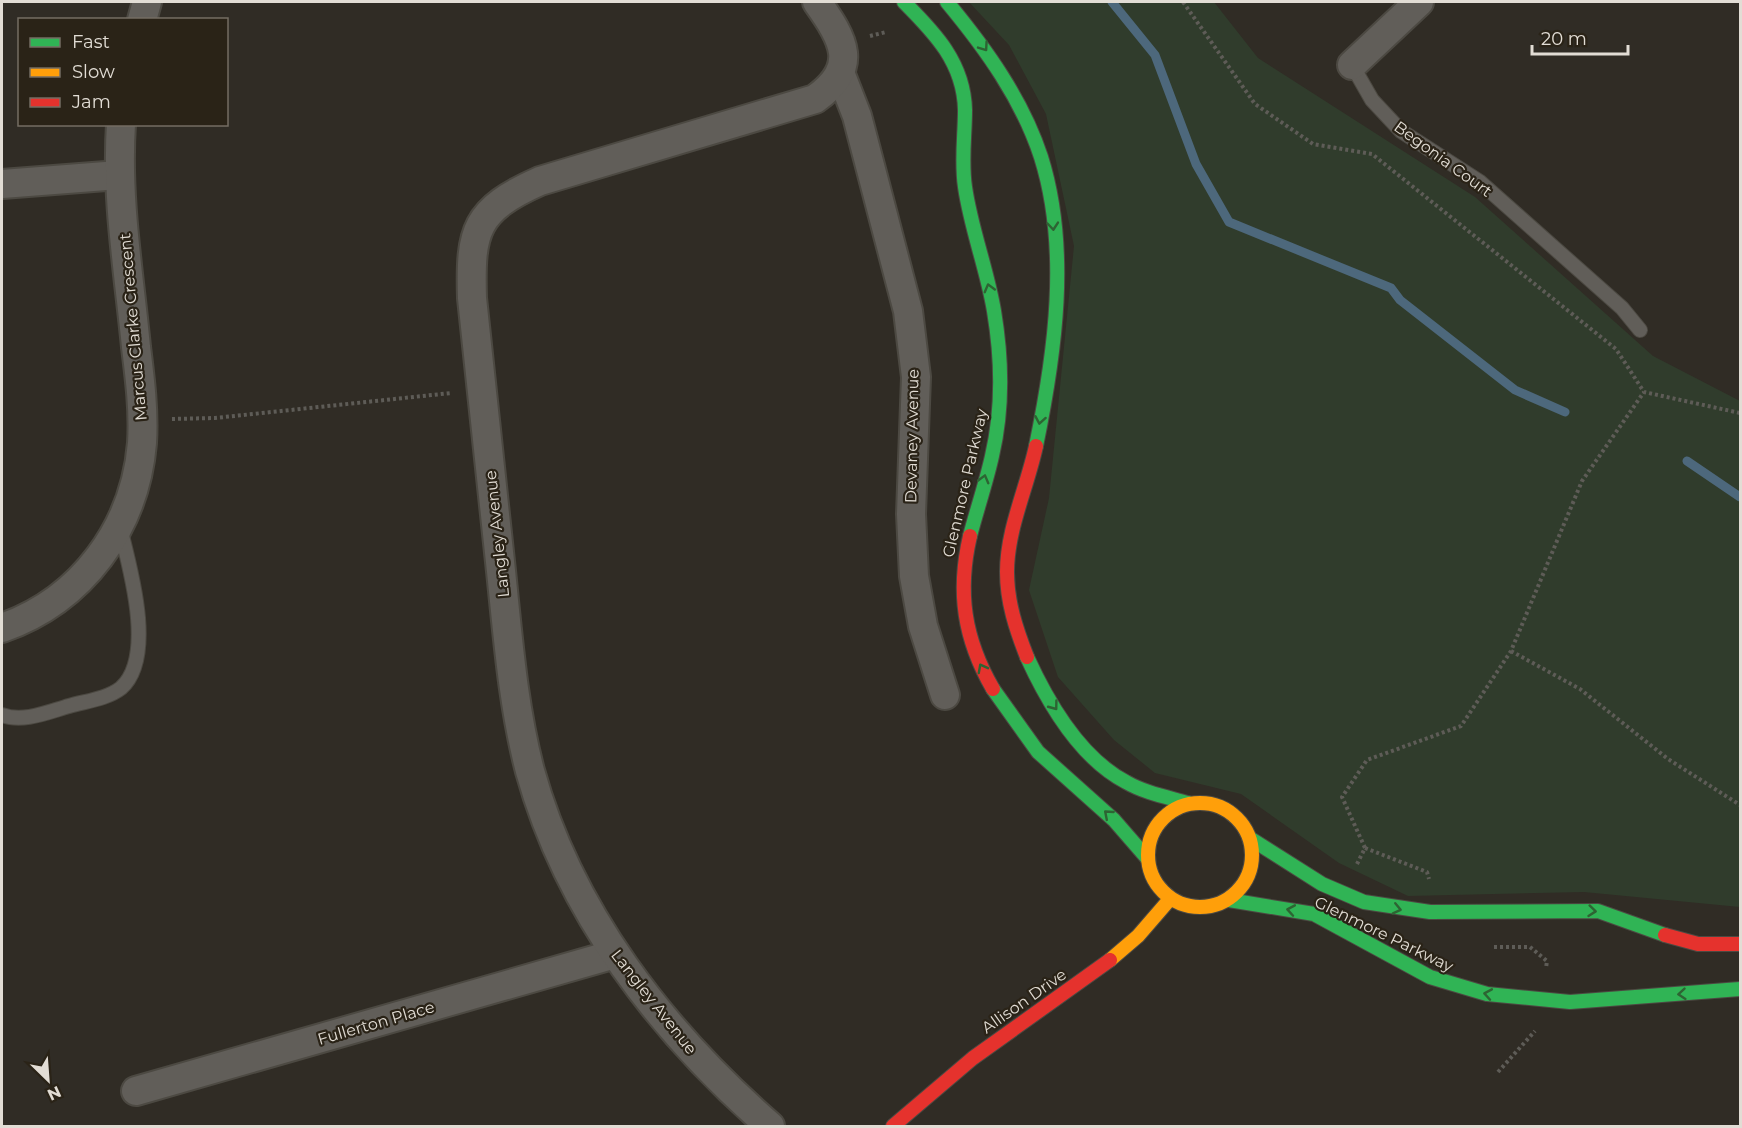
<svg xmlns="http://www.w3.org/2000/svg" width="1742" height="1128" font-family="Montserrat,sans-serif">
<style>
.green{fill:#303c2c}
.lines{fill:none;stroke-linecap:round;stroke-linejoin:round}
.stream{stroke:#4d687c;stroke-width:9}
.lane-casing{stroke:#4c4942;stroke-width:16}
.street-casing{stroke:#4c4942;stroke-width:32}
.fast-casing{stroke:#4c4942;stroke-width:16}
.slow-casing{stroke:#4c4942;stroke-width:16}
.jam-casing{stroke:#4c4942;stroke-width:16}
.path{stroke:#5e5c57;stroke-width:4;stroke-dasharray:3 3;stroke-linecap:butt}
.lane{stroke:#615e59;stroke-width:14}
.street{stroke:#615e59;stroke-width:28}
.fast{stroke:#30b455;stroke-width:14}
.slow{stroke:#ff9f0a;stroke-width:14}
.jam{stroke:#e5322d;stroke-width:14}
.oneway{stroke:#2d6433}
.labels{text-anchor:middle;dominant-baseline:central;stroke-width:4.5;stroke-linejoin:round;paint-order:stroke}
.street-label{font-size:16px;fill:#e2ddd5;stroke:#2a2317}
</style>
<rect width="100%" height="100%" fill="#302c25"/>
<!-- green -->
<polygon class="green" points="969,2 1214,2 1258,58 1475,197 1653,356 1740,401 1740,907 1584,892 1408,896 1339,863 1241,794 1155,773 1114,740 1058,677 1029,590 1049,498 1074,246 1046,114 1009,45"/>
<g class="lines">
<!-- stream -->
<g class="stream">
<polyline points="1112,2 1155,55 1196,164 1229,222 1391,288 1400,300 1515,390 1565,412"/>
<polyline points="1687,461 1740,497"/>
</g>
<defs>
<g id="lane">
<polyline points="1352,65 1372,100 1401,131 1480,182 1622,308 1640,330"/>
<path d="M2 715C23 723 48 712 69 706 86 701 107 699 121 688 156 657 130 568 120 528"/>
</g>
<g id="street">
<polyline points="142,20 147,2"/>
<polyline points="1352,65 1419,2"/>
<polyline points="841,75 857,116 908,311 916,377 911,514 914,576 923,626 945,695"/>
<polyline points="2,184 119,175"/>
<path d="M2 628C82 600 135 528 142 443 144 411 140 379 136 347 129 274 116 199 121 124"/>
<polyline points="136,1091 615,954"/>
<path d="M770 1126C662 1032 569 912 530 771 513 706 508 638 501 571 491 480 482 389 472 298 470 230 475 210 540 181L815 99C860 67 844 40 817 2"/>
</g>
<g id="fast">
<path d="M904 2C935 33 964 63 965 110 965 136 961 161 965 187 971 229 987 269 994 311 1002 359 1003 409 992 456 986 483 977 509 970 536"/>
<path d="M947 2C986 49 1022 99 1041 157 1070 249 1055 354 1036 446"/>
<path d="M1027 657C1048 703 1080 758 1126 782 1145 793 1167 797 1188 803"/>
<polyline points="993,689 1038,752 1114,820 1147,858"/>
<polyline points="1251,839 1322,884 1364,902 1430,912 1598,911 1665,935"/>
<polyline points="1229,900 1314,914 1430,977 1487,994 1570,1002 1740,989"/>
</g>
<g id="slow">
<circle cx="1200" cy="855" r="52"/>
<polyline points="1110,960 1138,936 1170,899"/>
</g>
<g id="jam">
<path d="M970 536C957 592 964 639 993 689"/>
<path d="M1027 657C1016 629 1007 602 1007 572 1007 529 1027 488 1036 446"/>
<polyline points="1665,935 1698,944 1740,944"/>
<polyline points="893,1126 973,1058 1110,960"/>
</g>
</defs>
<!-- lane casing -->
<use href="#lane" class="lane-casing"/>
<!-- street casing -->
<use href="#street" class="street-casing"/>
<!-- fast casing -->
<use href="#fast" class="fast-casing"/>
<!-- slow casing -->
<use href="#slow" class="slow-casing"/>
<!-- jam casing -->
<use href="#jam" class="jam-casing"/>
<!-- path -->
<g class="path">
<polyline points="1183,2 1255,104 1313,144 1372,154 1616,349 1644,392 1740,413"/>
<polyline points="870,36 886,32"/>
<polyline points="172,419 215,418 451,393"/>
<polyline points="1511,651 1580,689 1668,759 1740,805"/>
<polyline points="1365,848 1427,872 1429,879"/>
<polyline points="1357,864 1365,848 1342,797 1367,760 1461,726 1511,651 1582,481 1644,392"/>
<polyline points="1494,947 1530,947 1547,961 1546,968"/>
<polyline points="1498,1072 1535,1031"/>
</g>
<!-- lane -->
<use href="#lane" class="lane"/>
<!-- street -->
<use href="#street" class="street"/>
<!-- fast -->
<use href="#fast" class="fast"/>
<!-- slow -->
<use href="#slow" class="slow"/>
<!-- jam -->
<use href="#jam" class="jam"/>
</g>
<!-- one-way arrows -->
<defs><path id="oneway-chevron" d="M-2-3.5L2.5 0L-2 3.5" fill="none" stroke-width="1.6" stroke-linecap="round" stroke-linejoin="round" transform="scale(1.5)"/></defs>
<g class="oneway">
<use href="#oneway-chevron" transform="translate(984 47) rotate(55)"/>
<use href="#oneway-chevron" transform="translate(1053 226) rotate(85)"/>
<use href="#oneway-chevron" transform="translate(989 288) rotate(-105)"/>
<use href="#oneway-chevron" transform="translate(1040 420) rotate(100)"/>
<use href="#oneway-chevron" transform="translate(984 479) rotate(-75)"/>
<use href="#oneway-chevron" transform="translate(982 668) rotate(-118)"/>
<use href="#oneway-chevron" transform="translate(1054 706) rotate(53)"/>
<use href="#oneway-chevron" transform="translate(1108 814) rotate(-139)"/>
<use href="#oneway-chevron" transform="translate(1397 909) rotate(13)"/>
<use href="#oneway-chevron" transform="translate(1291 910) rotate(-170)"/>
<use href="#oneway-chevron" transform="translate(1592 911) rotate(6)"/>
<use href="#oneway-chevron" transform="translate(1488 994) rotate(-170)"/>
<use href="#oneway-chevron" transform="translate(1682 994) rotate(175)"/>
</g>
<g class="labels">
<!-- street labels -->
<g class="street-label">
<text transform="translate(1443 159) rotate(36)">Begonia Court</text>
<text transform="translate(133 327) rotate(-95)">Marcus Clarke Crescent</text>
<text transform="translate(912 436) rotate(-89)">Devaney Avenue</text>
<text transform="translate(965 483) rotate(-77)">Glenmore Parkway</text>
<text transform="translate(497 534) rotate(-96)">Langley Avenue</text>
<text transform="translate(1384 934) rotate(26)">Glenmore Parkway</text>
<text transform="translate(1024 1001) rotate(-35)">Allison Drive</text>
<text transform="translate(654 1002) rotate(52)">Langley Avenue</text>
<text transform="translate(376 1023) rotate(-16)">Fullerton Place</text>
</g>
</g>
<!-- border -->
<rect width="1742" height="1128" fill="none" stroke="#e2ddd5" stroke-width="6"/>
<!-- legend -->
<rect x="18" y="18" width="210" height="108" fill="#2a2317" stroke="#746d63" stroke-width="1.5"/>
<rect x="30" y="38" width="30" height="9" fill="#30b455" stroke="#746d63" stroke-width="1.5"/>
<text x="72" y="48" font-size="18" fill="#e2ddd5">Fast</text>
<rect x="30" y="68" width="30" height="9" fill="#ff9f0a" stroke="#746d63" stroke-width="1.5"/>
<text x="72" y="78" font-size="18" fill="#e2ddd5">Slow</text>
<rect x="30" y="98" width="30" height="9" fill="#e5322d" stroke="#746d63" stroke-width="1.5"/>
<text x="72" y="108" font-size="18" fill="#e2ddd5">Jam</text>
<!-- north arrow -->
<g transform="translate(48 1080) rotate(155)" stroke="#2a2317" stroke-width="4.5" paint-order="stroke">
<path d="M0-4.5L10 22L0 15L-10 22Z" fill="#e2ddd5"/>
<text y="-9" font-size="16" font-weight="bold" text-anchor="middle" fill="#e2ddd5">N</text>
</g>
<!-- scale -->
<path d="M1532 45v9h96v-9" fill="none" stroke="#e2ddd5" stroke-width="3"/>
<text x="1541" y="45" font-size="18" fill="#e2ddd5" stroke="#2a2317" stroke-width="4.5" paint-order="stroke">20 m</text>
</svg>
